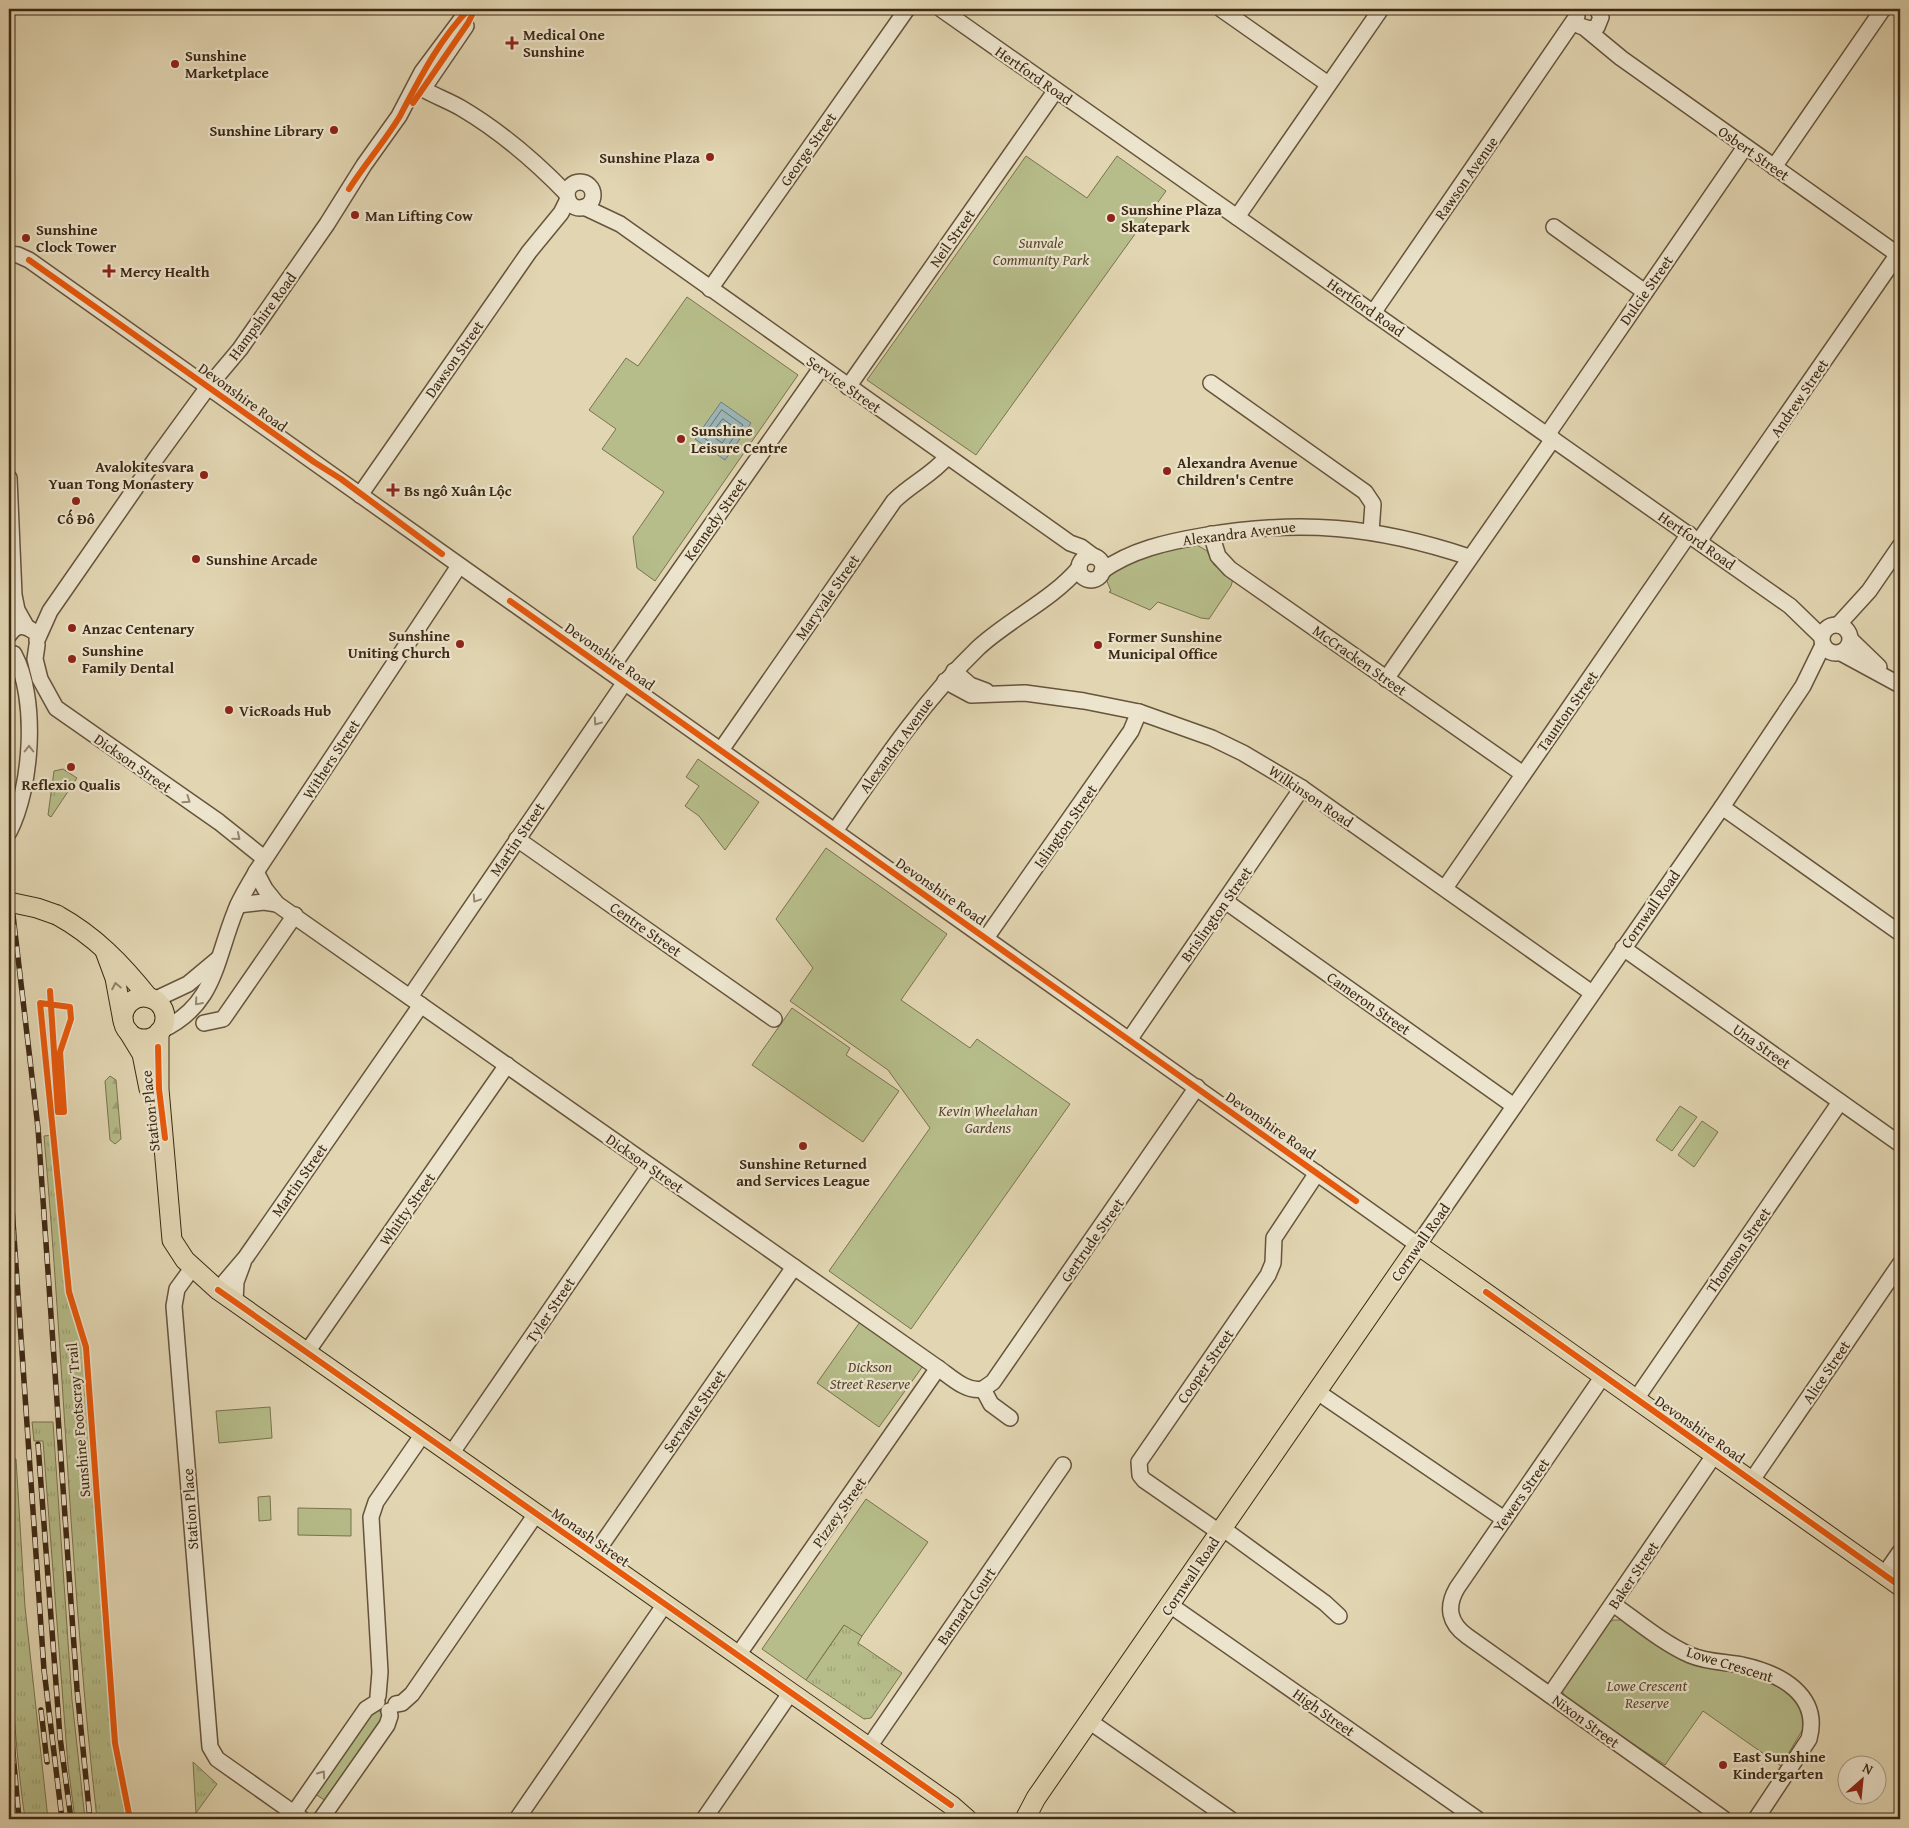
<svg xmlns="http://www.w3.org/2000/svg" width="1909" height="1828" font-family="'Gentium Book Plus',serif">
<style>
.grass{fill:url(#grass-tufts);stroke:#7a734f}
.forest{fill:url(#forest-firs);stroke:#7a734f}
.green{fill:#b6bd8a;stroke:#7a734f}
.water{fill:#9bb6b9;stroke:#757e77}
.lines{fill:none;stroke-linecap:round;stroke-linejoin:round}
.shore{stroke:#6c7066;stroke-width:1}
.minor-casing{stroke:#66543c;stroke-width:18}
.major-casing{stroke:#3d2914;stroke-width:21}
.minor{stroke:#ece4cd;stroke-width:15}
.major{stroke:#e2d6b2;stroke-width:19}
.rail-casing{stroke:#3d2914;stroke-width:5.5}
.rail{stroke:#ece4cd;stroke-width:4;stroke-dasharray:11;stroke-linecap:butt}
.major-bridge-casing{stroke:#3d2914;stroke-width:21;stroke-linecap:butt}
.major-bridge{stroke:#e2d6b2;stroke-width:19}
.cycleway-casing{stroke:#ece4cd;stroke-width:9}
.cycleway{stroke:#e8590c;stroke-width:6}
.oneway{stroke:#948670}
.oneway2{stroke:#908063}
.poi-dot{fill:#8f2418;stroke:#ece4cd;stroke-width:2}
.labels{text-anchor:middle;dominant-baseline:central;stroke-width:4.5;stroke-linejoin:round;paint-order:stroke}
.poi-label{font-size:15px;font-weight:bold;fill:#3d2914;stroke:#ece4cd;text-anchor:start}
.street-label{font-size:15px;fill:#3d2914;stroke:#ece4cd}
.park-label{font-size:15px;font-style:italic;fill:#55472c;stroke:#ece4cd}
</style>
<defs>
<pattern id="grass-tufts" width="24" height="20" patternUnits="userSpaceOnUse" patternTransform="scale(1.25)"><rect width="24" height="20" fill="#b6bd8a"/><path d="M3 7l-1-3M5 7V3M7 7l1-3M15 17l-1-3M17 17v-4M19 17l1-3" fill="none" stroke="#9da276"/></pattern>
<pattern id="forest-firs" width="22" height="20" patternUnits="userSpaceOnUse" patternTransform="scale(1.25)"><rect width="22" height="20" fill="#b6bd8a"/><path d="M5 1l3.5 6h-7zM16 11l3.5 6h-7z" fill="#9da276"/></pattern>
</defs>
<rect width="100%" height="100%" fill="#e2d6b2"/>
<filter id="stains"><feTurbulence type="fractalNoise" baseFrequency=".004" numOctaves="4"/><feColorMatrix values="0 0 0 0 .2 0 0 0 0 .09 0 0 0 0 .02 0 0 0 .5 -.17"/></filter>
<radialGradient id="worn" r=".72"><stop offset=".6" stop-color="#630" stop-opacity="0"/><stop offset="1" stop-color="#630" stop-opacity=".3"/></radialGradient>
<!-- grass -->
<g class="grass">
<polygon points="63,769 77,778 51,817 48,815 54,771"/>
<path d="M53 1135 67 1295 83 1348 109 1712 118 1777 127 1819H97C71 1592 64 1363 44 1136Z"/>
<polygon points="32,1422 53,1422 72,1700 85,1819 75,1819 68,1766 43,1441 34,1441"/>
<path d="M9 1459H16L25 1607 48 1819H25C8 1700 8 1579 9 1459Z"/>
<polygon points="845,1624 862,1636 858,1643 902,1673 871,1718 864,1719 806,1680"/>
<polygon points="193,1762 217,1784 196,1813"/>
</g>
<!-- forest -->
<polygon class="forest" points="110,1076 116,1080 121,1139 115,1144 110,1140 105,1081"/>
<!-- green -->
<g class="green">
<polygon points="1026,156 1087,198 1117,156 1166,191 976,455 867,380"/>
<polygon points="687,297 798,375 655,581 637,568 633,537 664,492 602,449 616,429 589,410 626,358 638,366"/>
<path d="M1197 545 1207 551 1214 565 1233 579 1231 586 1209 619 1201 618 1158 602 1150 610 1109 592 1111 591 1106 579C1115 562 1179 547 1197 545Z"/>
<polygon points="698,759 759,802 725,850 699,816 685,806 699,786 686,777"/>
<polygon points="826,848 947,934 901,1000 970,1048 977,1039 1070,1104 911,1329 829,1271 930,1128 888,1070 790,1001 813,968 776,919"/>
<polygon points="792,1008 850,1048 846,1055 899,1091 863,1142 752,1065"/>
<polygon points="1680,1106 1697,1117 1672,1151 1656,1140"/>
<polygon points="1702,1121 1718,1132 1694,1167 1678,1155"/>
<polygon points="860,1322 923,1366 879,1427 817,1383"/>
<polygon points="270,1407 272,1438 219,1443 216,1411"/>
<polygon points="270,1496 271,1520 259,1521 258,1497"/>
<polygon points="866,1499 928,1542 862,1636 844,1625 806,1680 762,1649"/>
<polygon points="298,1508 351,1509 351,1536 298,1535"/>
<polygon points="1613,1620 1623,1620 1785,1690 1802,1706 1806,1724 1781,1766 1703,1711 1665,1765 1565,1698 1562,1690 1607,1624"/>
<polygon points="375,1708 385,1715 326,1801 315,1794"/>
</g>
<!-- water -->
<polygon class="water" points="721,402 751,423 725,460 695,439"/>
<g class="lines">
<!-- shore -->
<g class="shore">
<polygon points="722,410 743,425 723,452 703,437"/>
<polygon points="723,419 734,427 722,443 711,435"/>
</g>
<defs>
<g id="minor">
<polyline points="941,9 1790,606 1822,637"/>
<polyline points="1221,9 1328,84"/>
<polyline points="1580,26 1590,29 1597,27 1601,17 1597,9"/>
<polyline points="1586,29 1621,58 1900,256"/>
<path d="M423 89C435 96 449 101 461 108 500 131 536 162 567 194"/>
<polyline points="423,89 466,26"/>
<polyline points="1774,167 1883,9"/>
<circle cx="580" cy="195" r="13"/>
<polyline points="584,207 620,224 1070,543 1081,547 1093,556"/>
<polyline points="1237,217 1381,9"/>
<polyline points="1554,227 1645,292"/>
<polyline points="9,254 18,255 29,260 1418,1245 1722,807 1803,686 1823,645"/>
<polyline points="710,289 907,9"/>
<polyline points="1373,313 1577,16"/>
<polyline points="1211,383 1365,492 1373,504 1371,532"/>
<polyline points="848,387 1056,90"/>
<polyline points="1547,435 1745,147"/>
<polyline points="9,478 14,595 17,610 26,626"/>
<polyline points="360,495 529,252 561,213 568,199"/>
<polyline points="1211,534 1218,556 1230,569 1523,774"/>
<polyline points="1699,541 1898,254"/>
<circle cx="1091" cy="568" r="12"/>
<path d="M1102 571C1131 550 1167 542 1202 536 1299 519 1376 526 1469 557"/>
<circle cx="1836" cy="639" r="14"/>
<polyline points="1838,625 1869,591 1900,546"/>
<path d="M9 635C15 625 24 624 33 631"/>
<polyline points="37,640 50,611 157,457 208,387 240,349 327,224 364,165 399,116 422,72 469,9"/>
<polyline points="1851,640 1879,667"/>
<polyline points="37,645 35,659 40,679 56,708 219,822 264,858"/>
<polyline points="1841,653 1900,685"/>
<polyline points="609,671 821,368"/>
<polyline points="954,671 970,685 986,691"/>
<polyline points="1386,679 1553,439"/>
<polyline points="945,681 971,695 1025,693 1084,701 1139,712 1212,738 1243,753 1302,788 1592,993"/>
<path d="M721 750 894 501C911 484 932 475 947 457"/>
<polyline points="1722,807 1900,933"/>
<path d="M835 831C879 767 922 702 978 648 1009 619 1051 601 1079 568"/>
<path d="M9 832C32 788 38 698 14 654"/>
<polyline points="517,839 774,1019"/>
<path d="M256 872 265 889 277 904 938 1368C951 1377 967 1393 983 1389L991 1404 1010 1418"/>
<polyline points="1445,888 1689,534"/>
<polyline points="1225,901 1514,1106"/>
<polyline points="238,905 264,902 277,904"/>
<polyline points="986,938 1131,731 1139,712"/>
<polyline points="1623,948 1900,1144"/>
<polyline points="410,997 625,682"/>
<polyline points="154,1000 188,984 218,959"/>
<polyline points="204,1023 223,1019 295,915"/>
<path d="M160 1031C215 1006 215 962 235 912 240 898 249 885 256 872L459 566"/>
<polyline points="1129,1040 1302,788"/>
<polyline points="193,1267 177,1289 174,1306 210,1747 217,1759 302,1819"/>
<polyline points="218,1290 246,1257 421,1005"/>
<polyline points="235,1301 236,1282 243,1263"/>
<polyline points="307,1352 507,1065"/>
<path d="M1603 1376 1457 1588C1446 1607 1449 1623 1467 1636L1724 1819"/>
<polyline points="983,1389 993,1382 1197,1087"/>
<polyline points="1316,1391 1504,1519"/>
<polyline points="1636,1399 1840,1102"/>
<polyline points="451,1454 649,1166"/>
<polyline points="1752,1480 1900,1264"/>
<polyline points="1222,1528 1325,1603 1339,1616"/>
<polyline points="1219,1532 1144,1480 1140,1475 1139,1462 1268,1275 1273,1263 1274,1238 1317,1173"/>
<polyline points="595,1554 794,1267"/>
<polyline points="1884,1575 1900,1552"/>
<path d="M1613 1604C1637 1621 1663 1643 1690 1655 1706 1662 1725 1662 1742 1665 1780 1673 1821 1695 1809 1739L1756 1819"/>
<polyline points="1170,1605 1477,1819"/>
<polyline points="738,1655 938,1368"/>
<polyline points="1550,1695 1715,1454"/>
<polyline points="378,1696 380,1672 371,1517 376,1502 423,1434"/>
<polyline points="396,1704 402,1703 412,1694 536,1514"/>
<polyline points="1089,1721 1230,1819"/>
<polyline points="869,1747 1063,1465"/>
<polyline points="294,1813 366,1709 377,1702"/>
<polyline points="321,1819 387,1725 390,1716 389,1711"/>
<polyline points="517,1819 665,1604"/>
<polyline points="704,1819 791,1692"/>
</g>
<g id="major">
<path d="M57 915C95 936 122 964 149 998"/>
<polyline points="105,951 115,978 123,1021"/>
<circle cx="144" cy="1018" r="21"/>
<polyline points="128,1031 142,1054 149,1089"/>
<polyline points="159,1032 159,1089 172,1240 185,1260 218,1290 951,1805 967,1819"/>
<polyline points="1025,1819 1036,1798 1418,1245 1900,1586"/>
</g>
</defs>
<!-- minor casing -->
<use href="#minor" class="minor-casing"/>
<!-- major casing -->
<use href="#major" class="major-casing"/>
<!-- minor -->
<use href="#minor" class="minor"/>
<!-- major -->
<use href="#major" class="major"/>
<defs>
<g id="rail">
<polyline points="9,881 38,1128 77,1689 90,1819"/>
<polyline points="9,1164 44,1670 62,1819"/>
<polyline points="38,1444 60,1737 71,1819"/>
<polyline points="9,1709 19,1819"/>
<polyline points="41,1710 47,1762"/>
</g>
</defs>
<!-- rail casing -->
<use href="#rail" class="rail-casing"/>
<!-- rail -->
<use href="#rail" class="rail"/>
<defs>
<polyline id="major-bridge" points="9,902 37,908 57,915"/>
</defs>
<!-- major-bridge casing -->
<use href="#major-bridge" class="major-bridge-casing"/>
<!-- major-bridge -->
<use href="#major-bridge" class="major-bridge"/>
<defs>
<g id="cycleway">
<polyline points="413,103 468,23 475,9"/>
<path d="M349 189C365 164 385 141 400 116 420 78 439 40 469 9"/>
<polyline points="29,260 314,462 341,479 442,554"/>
<polyline points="510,601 1356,1201"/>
<polyline points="50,991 58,1112 64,1112 60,1052 71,1019 70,1007 40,1003 69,1292 86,1347 115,1743 130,1819"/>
<polyline points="158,1047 159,1089 165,1138"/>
<polyline points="218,1290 951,1805"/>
<polyline points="1486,1292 1900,1586"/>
</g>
</defs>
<!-- cycleway casing -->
<use href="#cycleway" class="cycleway-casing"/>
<!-- cycleway -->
<use href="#cycleway" class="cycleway"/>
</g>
<!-- one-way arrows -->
<defs><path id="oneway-chevron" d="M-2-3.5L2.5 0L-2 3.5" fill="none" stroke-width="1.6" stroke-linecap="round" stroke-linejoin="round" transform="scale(1.25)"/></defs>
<g class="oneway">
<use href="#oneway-chevron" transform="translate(597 722) rotate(125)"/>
<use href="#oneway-chevron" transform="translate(29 749) rotate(-90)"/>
<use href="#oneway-chevron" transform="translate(187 800) rotate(35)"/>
<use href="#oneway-chevron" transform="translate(237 837) rotate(40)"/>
<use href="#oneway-chevron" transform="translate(476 899) rotate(124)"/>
<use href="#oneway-chevron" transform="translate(198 1002) rotate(131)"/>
<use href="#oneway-chevron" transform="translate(322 1774) rotate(-55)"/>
</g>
<use class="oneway2" href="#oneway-chevron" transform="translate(116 986) rotate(-101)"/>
<!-- markers -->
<g class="poi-dot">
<path d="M509.5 35.5h5v5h5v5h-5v5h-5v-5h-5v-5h5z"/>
<circle cx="175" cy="64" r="5"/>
<circle cx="334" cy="130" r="5"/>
<circle cx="710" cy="157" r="5"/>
<circle cx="355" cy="215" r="5"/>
<circle cx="1111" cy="218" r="5"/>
<circle cx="26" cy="238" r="5"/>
<path d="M106.5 263.5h5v5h5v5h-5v5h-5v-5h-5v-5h5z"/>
<circle cx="681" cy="439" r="5"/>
<circle cx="1167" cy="471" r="5"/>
<circle cx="204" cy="475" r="5"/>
<path d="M390.5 482.5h5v5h5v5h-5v5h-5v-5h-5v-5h5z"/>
<circle cx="76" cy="501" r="5"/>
<circle cx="196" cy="559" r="5"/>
<circle cx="72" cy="628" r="5"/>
<circle cx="460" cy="644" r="5"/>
<circle cx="1098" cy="645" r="5"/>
<circle cx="72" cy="659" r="5"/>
<circle cx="229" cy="710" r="5"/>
<circle cx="71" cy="767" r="5"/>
<circle cx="803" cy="1146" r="5"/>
<circle cx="1723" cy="1765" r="5"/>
</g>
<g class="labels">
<!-- poi labels -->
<g class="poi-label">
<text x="523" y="34">Medical One<tspan x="523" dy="17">Sunshine</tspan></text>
<text x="185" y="55">Sunshine<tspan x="185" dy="17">Marketplace</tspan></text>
<text x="324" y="130" text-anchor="end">Sunshine Library</text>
<text x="700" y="157" text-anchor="end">Sunshine Plaza</text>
<text x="1121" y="209">Sunshine Plaza<tspan x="1121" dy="17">Skatepark</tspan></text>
<text x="365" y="215">Man Lifting Cow</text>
<text x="36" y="229">Sunshine<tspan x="36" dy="17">Clock Tower</tspan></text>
<text x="120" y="271">Mercy Health</text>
<text x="691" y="430">Sunshine<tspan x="691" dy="17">Leisure Centre</tspan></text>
<text x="1177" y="462">Alexandra Avenue<tspan x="1177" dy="17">Children's Centre</tspan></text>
<text x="194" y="466" text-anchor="end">Avalokitesvara<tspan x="194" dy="17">Yuan Tong Monastery</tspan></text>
<text x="404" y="490">Bs ngô Xuân Lộc</text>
<text x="76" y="518" text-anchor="middle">Cố Đô</text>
<text x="206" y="559">Sunshine Arcade</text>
<text x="82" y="628">Anzac Centenary</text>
<text x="450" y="635" text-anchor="end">Sunshine<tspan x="450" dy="17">Uniting Church</tspan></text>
<text x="1108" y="636">Former Sunshine<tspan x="1108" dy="17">Municipal Office</tspan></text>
<text x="82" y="650">Sunshine<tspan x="82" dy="17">Family Dental</tspan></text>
<text x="239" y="710">VicRoads Hub</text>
<text x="71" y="784" text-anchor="middle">Reflexio Qualis</text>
<text x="803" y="1163" text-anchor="middle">Sunshine Returned<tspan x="803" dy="17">and Services League</tspan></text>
<text x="1733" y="1756">East Sunshine<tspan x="1733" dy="17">Kindergarten</tspan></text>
</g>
<!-- street labels -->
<g class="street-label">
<text transform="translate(1034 75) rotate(35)">Hertford Road</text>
<text transform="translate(808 149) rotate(-55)">George Street</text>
<text transform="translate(1754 153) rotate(35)">Osbert Street</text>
<text transform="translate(1466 178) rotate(-55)">Rawson Avenue</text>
<text transform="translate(952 238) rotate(-55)">Neil Street</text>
<text transform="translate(1646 290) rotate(-55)">Dulcie Street</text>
<text transform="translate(1366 307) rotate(35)">Hertford Road</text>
<text transform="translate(262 316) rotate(-54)">Hampshire Road</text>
<text transform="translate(454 359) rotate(-55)">Dawson Street</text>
<text transform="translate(844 384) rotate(35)">Service Street</text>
<text transform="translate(243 397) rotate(36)">Devonshire Road</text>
<text transform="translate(1799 398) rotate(-56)">Andrew Street</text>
<text transform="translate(715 519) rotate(-55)">Kennedy Street</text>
<text transform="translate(1239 533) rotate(-7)">Alexandra Avenue</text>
<text transform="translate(1697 540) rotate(35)">Hertford Road</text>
<text transform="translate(827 597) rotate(-55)">Maryvale Street</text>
<text transform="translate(610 656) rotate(35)">Devonshire Road</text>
<text transform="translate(1360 660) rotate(35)">McCracken Street</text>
<text transform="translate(1567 711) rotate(-55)">Taunton Street</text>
<text transform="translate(896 745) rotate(-54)">Alexandra Avenue</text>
<text transform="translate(331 759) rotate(-57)">Withers Street</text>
<text transform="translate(133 763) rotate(35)">Dickson Street</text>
<text transform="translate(1311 796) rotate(34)">Wilkinson Road</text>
<text transform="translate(1065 826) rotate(-55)">Islington Street</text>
<text transform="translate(517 839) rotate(-56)">Martin Street</text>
<text transform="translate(941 891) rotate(35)">Devonshire Road</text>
<text transform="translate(1650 909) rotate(-55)">Cornwall Road</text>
<text transform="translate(1216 914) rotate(-55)">Brislington Street</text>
<text transform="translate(646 929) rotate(35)">Centre Street</text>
<text transform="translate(1369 1003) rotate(35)">Cameron Street</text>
<text transform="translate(1762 1046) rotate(35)">Una Street</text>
<text transform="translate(150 1111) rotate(-96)">Station Place</text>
<text transform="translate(1271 1125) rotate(35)">Devonshire Road</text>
<text transform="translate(645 1163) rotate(35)">Dickson Street</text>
<text transform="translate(299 1180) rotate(-55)">Martin Street</text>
<text transform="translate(407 1209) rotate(-55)">Whitty Street</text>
<text transform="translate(1092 1240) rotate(-55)">Gertrude Street</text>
<text transform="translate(1420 1242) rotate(-55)">Cornwall Road</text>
<text transform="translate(1738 1250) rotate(-55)">Thomson Street</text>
<text transform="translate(550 1310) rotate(-56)">Tyler Street</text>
<text transform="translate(1205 1366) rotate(-55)">Cooper Street</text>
<text transform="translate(1826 1372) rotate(-56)">Alice Street</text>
<text transform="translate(694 1411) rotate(-55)">Servante Street</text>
<text transform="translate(78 1420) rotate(-95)">Sunshine Footscray Trail</text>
<text transform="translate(1700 1429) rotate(35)">Devonshire Road</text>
<text transform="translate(1521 1495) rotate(-55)">Yewers Street</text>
<text transform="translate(190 1509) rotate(-94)">Station Place</text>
<text transform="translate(839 1512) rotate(-55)">Pizzey Street</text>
<text transform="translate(591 1537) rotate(35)">Monash Street</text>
<text transform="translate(1633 1575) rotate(-56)">Baker Street</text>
<text transform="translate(1190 1576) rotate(-56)">Cornwall Road</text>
<text transform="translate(966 1606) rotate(-55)">Barnard Court</text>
<text transform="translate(1730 1664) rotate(17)">Lowe Crescent</text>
<text transform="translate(1324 1712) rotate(35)">High Street</text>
<text transform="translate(1586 1721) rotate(36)">Nixon Street</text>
</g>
<!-- park labels -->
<g class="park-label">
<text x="1041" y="242">Sunvale<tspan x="1041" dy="17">Community Park</tspan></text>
<text x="988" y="1110">Kevin Wheelahan<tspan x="988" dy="17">Gardens</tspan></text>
<text x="870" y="1366">Dickson<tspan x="870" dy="17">Street Reserve</tspan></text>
<text x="1647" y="1685">Lowe Crescent<tspan x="1647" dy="17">Reserve</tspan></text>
</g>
</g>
<!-- margin -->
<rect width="1909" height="1828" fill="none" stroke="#e2d6b2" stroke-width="30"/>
<rect x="10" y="10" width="1889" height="1808" fill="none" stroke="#3d2914" stroke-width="2.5"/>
<rect x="15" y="15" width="1879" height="1798" fill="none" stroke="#3d2914"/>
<!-- north arrow -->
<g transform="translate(1862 1780) rotate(27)"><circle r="24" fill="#ece4cd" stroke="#a69983"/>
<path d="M0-4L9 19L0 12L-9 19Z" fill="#8f2418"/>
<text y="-8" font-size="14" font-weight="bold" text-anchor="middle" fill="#3d2914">N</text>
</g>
<rect width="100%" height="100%" filter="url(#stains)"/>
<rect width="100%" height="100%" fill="url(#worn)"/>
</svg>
